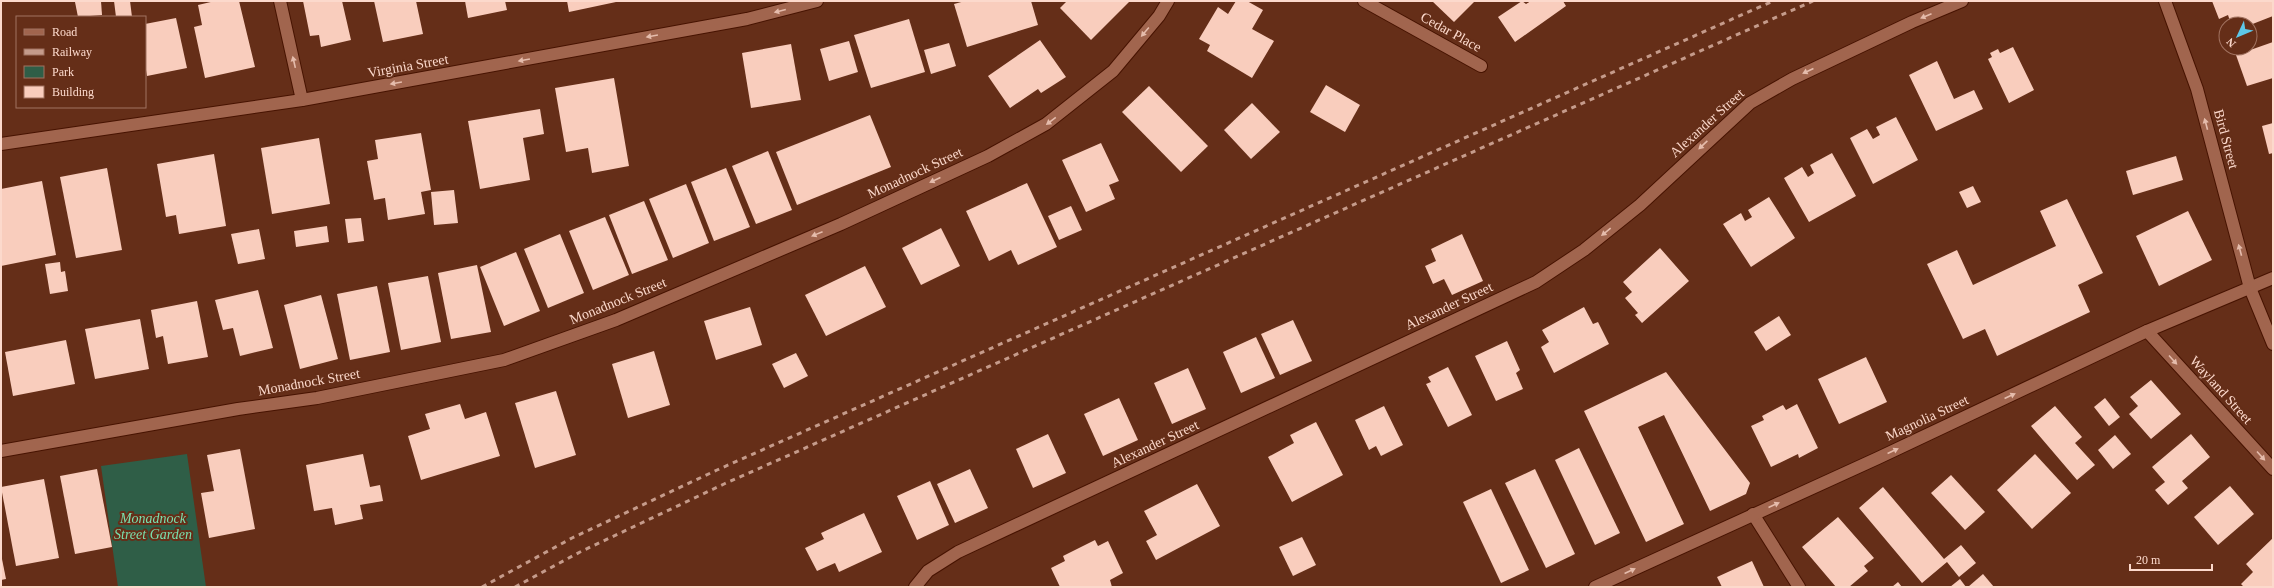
<svg xmlns="http://www.w3.org/2000/svg" width="2274" height="588" font-family="'Times New Roman',serif">
<style>
.green{fill:#2f5e47}
.building{fill:#f9cdbd}
.lines{fill:none;stroke-linecap:round;stroke-linejoin:round}
.minor-casing{stroke:#471300;stroke-width:14}
.minor{stroke:#a1654e;stroke-width:12}
.rail{stroke:#c59b8b;stroke-width:3;stroke-dasharray:5 5;stroke-linecap:butt}
.oneway{fill:#e5bcac}
.labels{text-anchor:middle;dominant-baseline:central;stroke-width:4;stroke-linejoin:round;paint-order:stroke}
.street-label{font-size:14px;fill:#fcd9cc;stroke:#652e18}
.park-label{font-size:14px;font-style:italic;fill:#79e0af;stroke:#652e18}
</style>
<rect width="100%" height="100%" fill="#652e18"/>
<!-- green -->
<polygon class="green" points="187,454 206,587 118,587 101,466"/>
<!-- building -->
<g class="building">
<polygon points="84,1 101,1 102,15 78,17 75,2"/>
<polygon points="114,1 130,1 132,17 116,17"/>
<polygon points="215,1 239,1 255,67 205,78 194,27 202,25 198,5"/>
<polygon points="303,1 342,1 351,40 321,47 319,35 310,36"/>
<polygon points="374,1 416,1 423,34 383,42"/>
<polygon points="465,1 505,1 507,10 468,18"/>
<polygon points="567,1 615,1 616,2 569,12"/>
<polygon points="965,1 1031,1 1038,25 967,47 954,4"/>
<polygon points="1067,1 1130,1 1091,40 1060,8"/>
<polygon points="1236,1 1247,1 1263,10 1252,29 1274,41 1252,78 1207,51 1210,45 1199,39 1218,7 1228,14"/>
<polygon points="1432,1 1475,1 1454,22"/>
<polygon points="1522,1 1526,4 1531,1 1563,1 1566,6 1515,42 1498,17"/>
<polygon points="2212,1 2273,1 2273,16 2250,25 2231,24 2228,15 2219,19"/>
<polygon points="176,18 187,68 147,76 145,64 145,24"/>
<polygon points="909,19 925,72 871,88 854,35"/>
<polygon points="1040,40 1066,77 1041,93 1038,89 1010,108 988,76"/>
<polygon points="849,41 858,72 829,81 820,49"/>
<polygon points="2273,42 2273,78 2247,86 2236,55"/>
<polygon points="949,43 956,66 931,74 924,50"/>
<polygon points="791,44 801,100 751,108 742,53"/>
<polygon points="2013,47 2034,90 2009,103 1988,59 1992,57 1990,53 1998,49 2000,53"/>
<polygon points="1937,61 1954,99 1974,90 1983,109 1936,131 1909,75"/>
<polygon points="614,78 629,166 592,173 588,148 566,152 555,88"/>
<polygon points="1326,85 1360,105 1345,132 1310,112"/>
<polygon points="1149,86 1208,146 1181,172 1122,112"/>
<polygon points="1252,103 1280,132 1251,159 1224,130"/>
<polygon points="540,109 544,134 523,138 530,180 480,189 468,121"/>
<polygon points="870,115 891,167 797,205 776,152"/>
<polygon points="1896,117 1918,160 1873,184 1850,138 1867,129 1873,139 1880,135 1876,127"/>
<polygon points="2273,123 2273,153 2269,154 2262,126"/>
<polygon points="421,133 431,190 421,192 425,214 388,220 385,198 374,200 367,161 378,159 375,140"/>
<polygon points="319,138 330,204 272,214 261,148"/>
<polygon points="1101,143 1119,181 1109,185 1115,199 1086,212 1062,160"/>
<polygon points="768,151 792,210 756,224 732,166"/>
<polygon points="1832,153 1856,196 1809,222 1784,178 1802,167 1808,177 1814,173 1810,165"/>
<polygon points="214,154 226,226 179,234 176,215 166,217 157,164"/>
<polygon points="2176,156 2183,180 2133,195 2126,171"/>
<polygon points="107,168 122,250 76,258 60,177"/>
<polygon points="726,168 750,227 714,241 691,182"/>
<polygon points="42,181 56,255 1,266 1,189"/>
<polygon points="1027,183 1057,247 1018,265 1011,250 989,261 966,211"/>
<polygon points="686,184 709,243 673,258 649,199"/>
<polygon points="1973,186 1981,202 1967,208 1959,192"/>
<polygon points="454,190 458,223 434,225 431,192"/>
<polygon points="1769,197 1795,238 1751,267 1723,224 1741,213 1745,221 1752,217 1748,210"/>
<polygon points="2067,199 2103,273 2078,285 2090,312 1997,356 1985,329 1963,339 1927,264 1957,250 1973,285 2056,246 2040,211"/>
<polygon points="644,201 668,260 632,274 609,215"/>
<polygon points="1071,206 1082,230 1059,240 1048,216"/>
<polygon points="2188,211 2212,260 2159,286 2136,236"/>
<polygon points="605,217 629,275 593,290 569,231"/>
<polygon points="361,218 364,241 348,243 345,219"/>
<polygon points="327,226 329,242 296,247 294,231"/>
<polygon points="941,228 960,266 921,285 902,248"/>
<polygon points="259,229 265,259 238,264 231,234"/>
<polygon points="560,234 584,293 548,308 524,249"/>
<polygon points="1462,234 1483,281 1452,295 1444,279 1433,284 1425,266 1436,261 1431,249"/>
<polygon points="1660,248 1689,281 1642,323 1635,315 1638,313 1625,298 1632,292 1623,282"/>
<polygon points="516,252 540,311 504,326 480,267"/>
<polygon points="60,262 61,272 65,271 68,291 50,294 45,264"/>
<polygon points="477,265 491,332 451,339 438,273"/>
<polygon points="865,266 886,307 826,336 805,295"/>
<polygon points="428,276 441,342 401,350 388,283"/>
<polygon points="377,286 390,352 350,360 337,294"/>
<polygon points="258,290 273,348 240,356 233,328 223,330 215,300"/>
<polygon points="321,295 338,359 300,369 284,305"/>
<polygon points="197,301 208,357 168,364 163,336 156,338 151,310"/>
<polygon points="750,307 762,345 716,360 704,321"/>
<polygon points="1584,307 1593,324 1598,322 1609,344 1554,373 1541,347 1549,342 1542,330"/>
<polygon points="1779,316 1791,335 1766,351 1754,332"/>
<polygon points="140,319 149,369 95,379 85,329"/>
<polygon points="1293,320 1312,361 1280,375 1261,334"/>
<polygon points="1256,337 1275,378 1241,393 1223,352"/>
<polygon points="66,340 75,384 13,396 5,352"/>
<polygon points="1507,341 1520,370 1516,373 1523,389 1496,401 1475,356"/>
<polygon points="654,351 670,405 628,418 612,364"/>
<polygon points="796,353 808,376 784,388 772,364"/>
<polygon points="1866,357 1887,402 1839,424 1818,379"/>
<polygon points="1448,367 1472,415 1448,427 1426,384 1431,382 1428,377"/>
<polygon points="1188,368 1206,409 1172,424 1154,383"/>
<polygon points="1666,372 1750,483 1746,494 1710,511 1664,415 1638,427 1684,524 1646,542 1584,411"/>
<polygon points="2151,380 2181,414 2151,439 2129,414 2138,406 2130,397"/>
<polygon points="556,391 576,455 535,468 515,403"/>
<polygon points="1119,398 1138,440 1103,456 1084,414"/>
<polygon points="2105,398 2120,417 2109,426 2094,407"/>
<polygon points="460,404 465,419 486,412 500,456 421,480 408,436 430,429 425,414"/>
<polygon points="1797,404 1818,448 1799,458 1798,454 1771,467 1751,426 1764,420 1762,416 1783,405 1786,410"/>
<polygon points="1384,406 1403,445 1381,456 1376,446 1369,450 1355,420"/>
<polygon points="2055,406 2082,437 2075,443 2095,465 2077,480 2031,426"/>
<polygon points="1316,422 1343,475 1292,502 1268,457 1294,443 1290,435"/>
<polygon points="1048,434 1066,473 1033,488 1016,449"/>
<polygon points="2191,434 2210,457 2182,481 2188,488 2168,505 2155,490 2165,482 2152,467"/>
<polygon points="2115,435 2131,454 2113,469 2098,450"/>
<polygon points="1579,448 1620,533 1595,545 1555,460"/>
<polygon points="240,449 255,529 209,538 201,493 214,491 207,455"/>
<polygon points="363,454 370,487 380,485 383,501 360,505 363,519 335,525 332,508 314,511 306,465"/>
<polygon points="2035,454 2071,493 2032,529 1997,490"/>
<polygon points="97,469 112,547 75,554 60,476"/>
<polygon points="970,469 988,508 955,523 937,484"/>
<polygon points="1535,469 1575,554 1546,568 1505,483"/>
<polygon points="1951,475 1985,512 1965,530 1931,493"/>
<polygon points="44,479 59,558 16,566 1,487"/>
<polygon points="930,481 949,525 917,540 897,496"/>
<polygon points="1197,484 1220,526 1156,560 1146,541 1157,535 1144,511"/>
<polygon points="2230,486 2254,514 2218,545 2194,517"/>
<polygon points="1883,487 1944,559 1961,545 1976,563 1959,577 1947,562 1922,583 1859,508"/>
<polygon points="1491,489 1529,570 1501,583 1463,502"/>
<polygon points="864,513 882,552 839,572 835,563 817,571 805,548 824,539 821,533"/>
<polygon points="1838,517 1874,558 1864,566 1868,571 1849,587 1836,587 1802,547"/>
<polygon points="1302,537 1316,565 1293,576 1279,547"/>
<polygon points="2273,538 2273,585 2271,587 2244,587 2241,584 2253,572 2246,564"/>
<polygon points="1095,540 1098,546 1108,541 1123,573 1110,580 1112,587 1060,587 1051,568 1065,561 1063,556"/>
<polygon points="1,554 6,579 1,580"/>
<polygon points="1752,561 1764,587 1722,587 1717,577"/>
<polygon points="1983,574 1994,587 1968,587"/>
<polygon points="1960,579 1966,587 1950,587"/>
<polygon points="1898,582 1902,587 1892,587"/>
</g>
<g class="lines">
<defs>
<g id="minor">
<polyline points="280,1 302,100"/>
<polyline points="1364,1 1481,66"/>
<polyline points="2165,1 2197,89 2250,288 2273,344"/>
<polyline points="1,144 302,100 747,19 817,1"/>
<polyline points="2147,331 2273,469"/>
<polyline points="1,451 238,409 317,398 504,360 616,320 841,224 988,156 1046,124 1113,71 1159,16 1168,1"/>
<polyline points="1753,514 1799,587"/>
<polyline points="915,587 928,571 958,552 1536,282 1584,250 1640,205 1750,103 1792,79 1912,22 1962,1"/>
<polyline points="1595,587 1878,458 2147,331 2273,278"/>
</g>
</defs>
<!-- minor casing -->
<use href="#minor" class="minor-casing"/>
<!-- minor -->
<use href="#minor" class="minor"/>
<!-- rail -->
<g class="rail">
<polyline points="482,587 572,538 717,470 1773,1"/>
<polyline points="515,587 580,552 724,484 1813,1"/>
</g>
</g>
<!-- one-way arrows -->
<defs><path id="oneway-solid" d="M-6-.8H1V-3.2L6.5 0L1 3.2V.8H-6Z"/></defs>
<g class="oneway">
<use href="#oneway-solid" transform="translate(780 11) rotate(166)"/>
<use href="#oneway-solid" transform="translate(1926 16) rotate(157)"/>
<use href="#oneway-solid" transform="translate(1145 32) rotate(130)"/>
<use href="#oneway-solid" transform="translate(652 36) rotate(170)"/>
<use href="#oneway-solid" transform="translate(524 60) rotate(170)"/>
<use href="#oneway-solid" transform="translate(294 62) rotate(-103)"/>
<use href="#oneway-solid" transform="translate(1808 71) rotate(155)"/>
<use href="#oneway-solid" transform="translate(396 83) rotate(170)"/>
<use href="#oneway-solid" transform="translate(1051 121) rotate(143)"/>
<use href="#oneway-solid" transform="translate(2206 124) rotate(-105)"/>
<use href="#oneway-solid" transform="translate(1703 145) rotate(137)"/>
<use href="#oneway-solid" transform="translate(935 180) rotate(155)"/>
<use href="#oneway-solid" transform="translate(1606 232) rotate(141)"/>
<use href="#oneway-solid" transform="translate(817 234) rotate(158)"/>
<use href="#oneway-solid" transform="translate(2240 250) rotate(-105)"/>
<use href="#oneway-solid" transform="translate(2173 360) rotate(48)"/>
<use href="#oneway-solid" transform="translate(2010 396) rotate(-25)"/>
<use href="#oneway-solid" transform="translate(1893 451) rotate(-25)"/>
<use href="#oneway-solid" transform="translate(2261 456) rotate(48)"/>
<use href="#oneway-solid" transform="translate(1774 505) rotate(-24)"/>
<use href="#oneway-solid" transform="translate(1630 571) rotate(-25)"/>
</g>
<g class="labels">
<!-- street labels -->
<g class="street-label">
<text transform="translate(1451 32) rotate(29)">Cedar Place</text>
<text transform="translate(408 66) rotate(-10)">Virginia Street</text>
<text transform="translate(1707 123) rotate(-42)">Alexander Street</text>
<text transform="translate(2226 139) rotate(75)">Bird Street</text>
<text transform="translate(915 173) rotate(-25)">Monadnock Street</text>
<text transform="translate(618 301) rotate(-22)">Monadnock Street</text>
<text transform="translate(1449 306) rotate(-25)">Alexander Street</text>
<text transform="translate(309 382) rotate(-10)">Monadnock Street</text>
<text transform="translate(2221 390) rotate(48)">Wayland Street</text>
<text transform="translate(1927 418) rotate(-25)">Magnolia Street</text>
<text transform="translate(1155 444) rotate(-25)">Alexander Street</text>
</g>
<!-- park labels -->
<g class="park-label">
<text x="153" y="518">Monadnock<tspan x="153" dy="16">Street Garden</tspan></text>
</g>
</g>
<!-- border -->
<rect width="2274" height="588" fill="none" stroke="#fcd9cc" stroke-width="4"/>
<!-- legend -->
<rect x="16" y="16" width="130" height="92" fill="#652e18" stroke="#a17260"/>
<rect x="24" y="29" width="20" height="6" fill="#a1654e" stroke="#a17260"/>
<text x="52" y="36" font-size="12" fill="#fcd9cc">Road</text>
<rect x="24" y="49" width="20" height="6" fill="#c59b8b" stroke="#a17260"/>
<text x="52" y="56" font-size="12" fill="#fcd9cc">Railway</text>
<rect x="24" y="66" width="20" height="12" fill="#2f5e47" stroke="#a17260"/>
<text x="52" y="76" font-size="12" fill="#fcd9cc">Park</text>
<rect x="24" y="86" width="20" height="12" fill="#f9cdbd" stroke="#a17260"/>
<text x="52" y="96" font-size="12" fill="#fcd9cc">Building</text>
<!-- north arrow -->
<g transform="translate(2238 36) rotate(226)"><circle r="19" fill="#652e18" stroke="#a17260"/>
<path d="M0-3L7 15L0 10L-7 15Z" fill="#5dc7e8"/>
<text y="-6" font-size="11" font-weight="bold" text-anchor="middle" fill="#fcd9cc">N</text>
</g>
<!-- scale -->
<path d="M2130 564v6h82v-6" fill="none" stroke="#fcd9cc" stroke-width="2"/>
<text x="2136" y="564" font-size="12" fill="#fcd9cc" stroke="#652e18" stroke-width="3" paint-order="stroke">20 m</text>
</svg>
